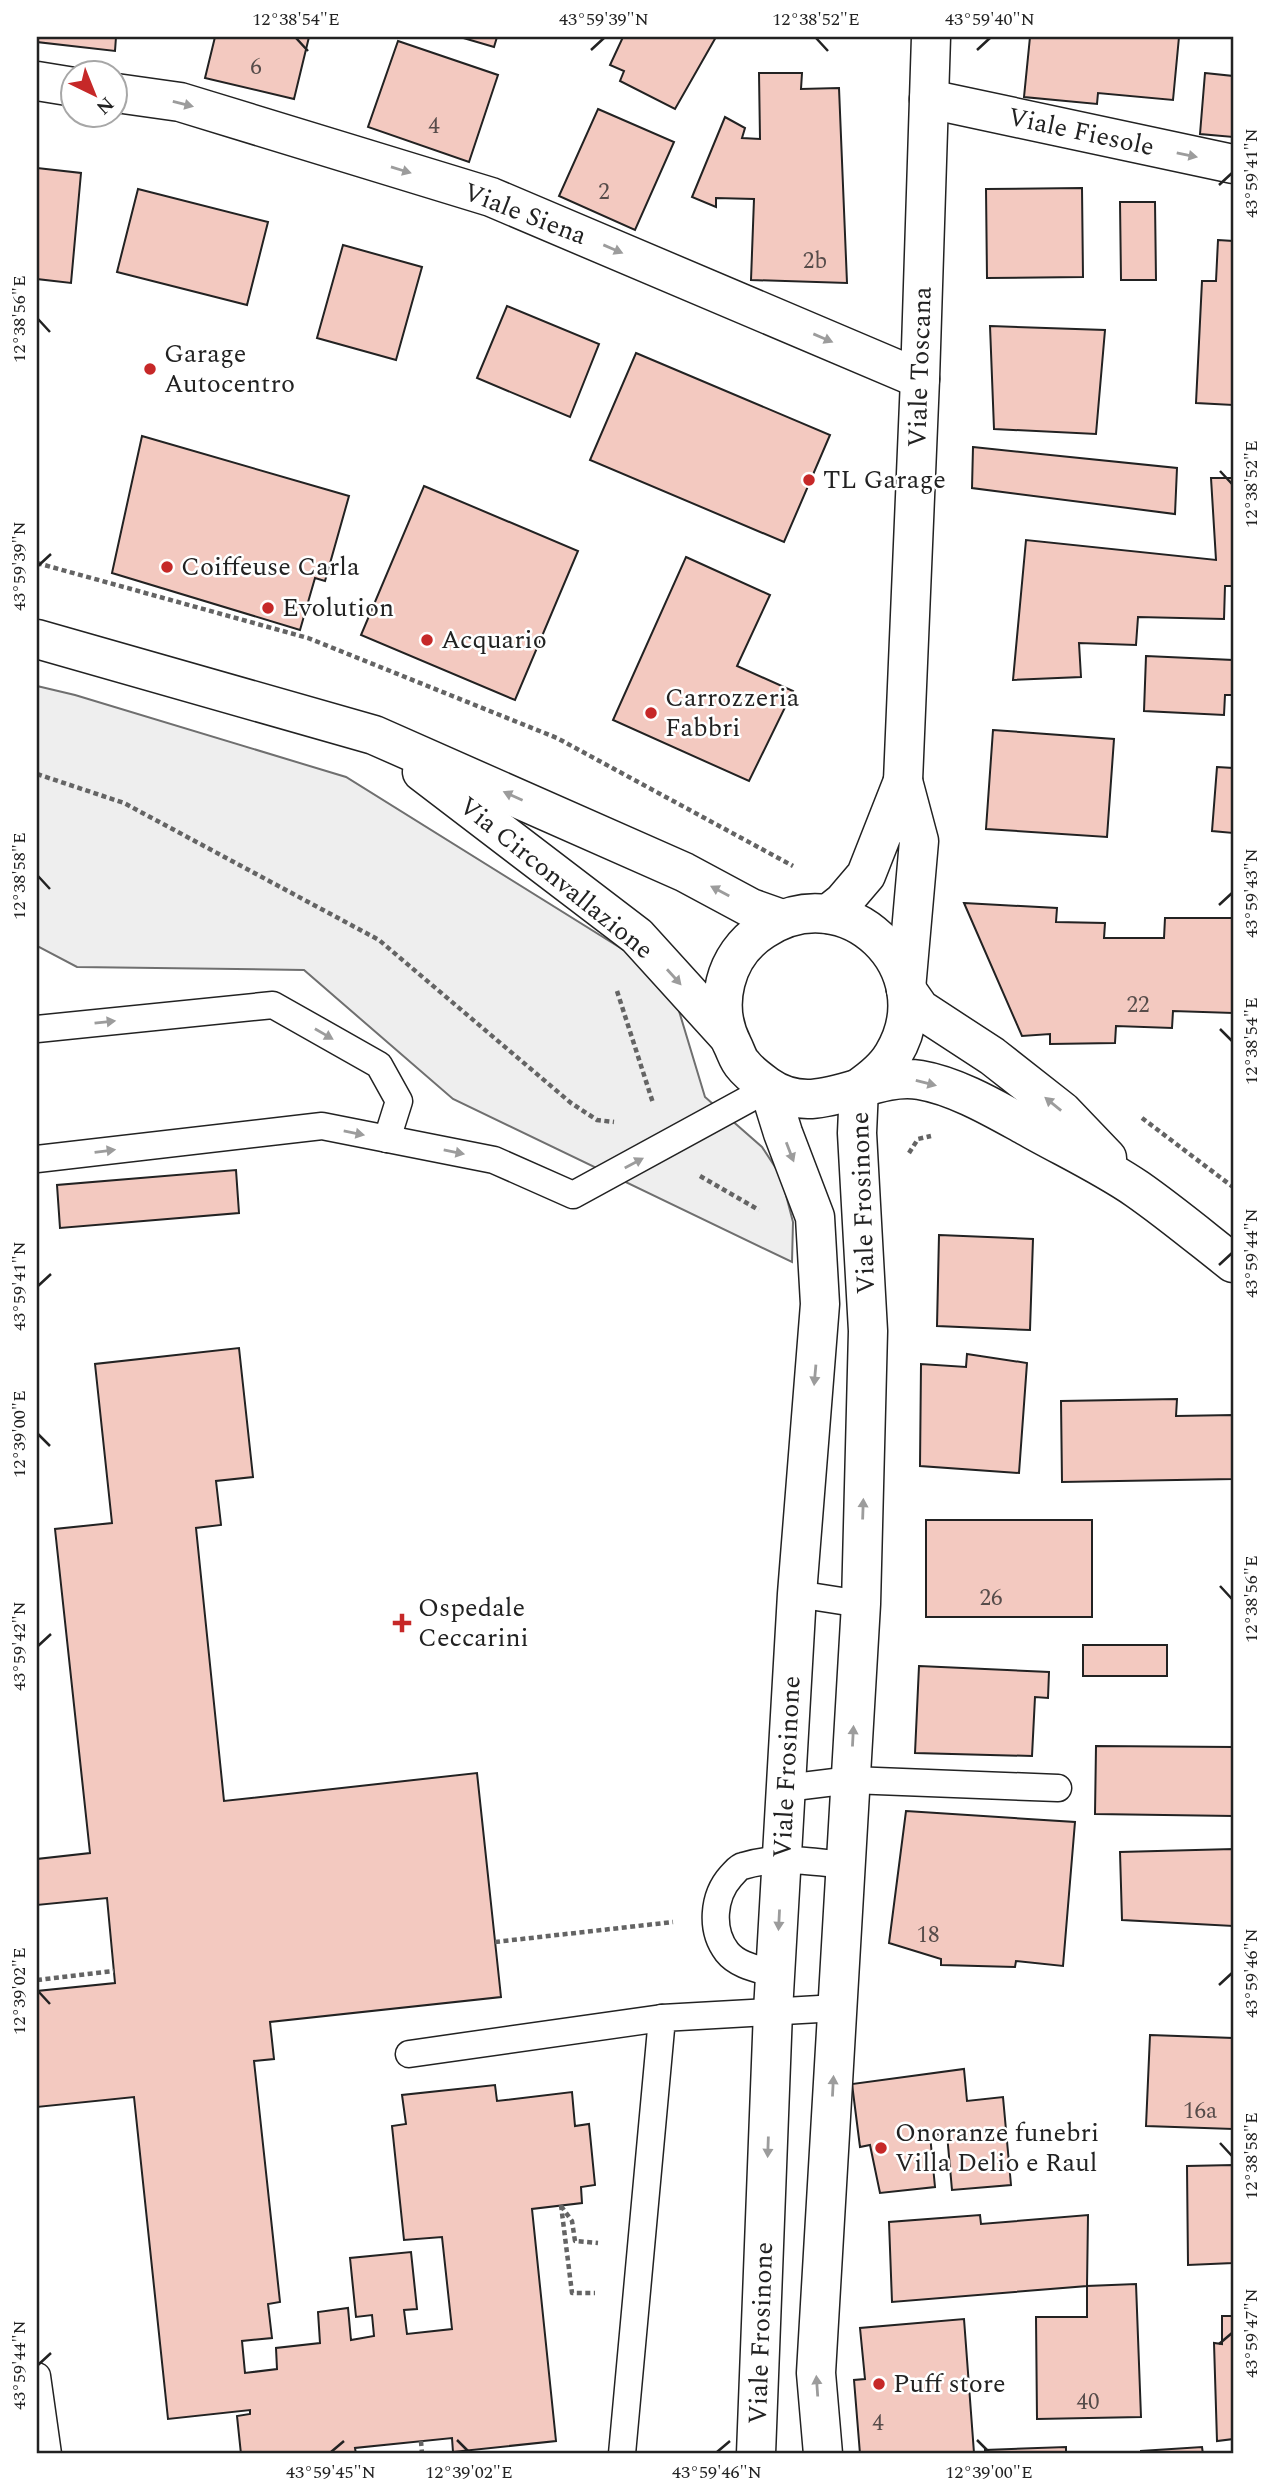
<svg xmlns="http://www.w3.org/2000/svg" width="1270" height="2491" font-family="Spectral,serif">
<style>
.green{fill:#eee;stroke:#6f6f6f;stroke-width:2}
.building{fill:#f3c9c0;stroke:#222;stroke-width:2}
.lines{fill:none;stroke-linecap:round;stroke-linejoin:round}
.lane-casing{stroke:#222;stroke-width:29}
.street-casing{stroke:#222;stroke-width:41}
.secondary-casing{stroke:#222;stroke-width:41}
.primary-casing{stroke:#222;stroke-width:41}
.path{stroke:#646464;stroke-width:4.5;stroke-dasharray:5 3.5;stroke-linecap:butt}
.lane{stroke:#fff;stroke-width:26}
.street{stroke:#fff;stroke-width:38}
.secondary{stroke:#fff;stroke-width:38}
.primary{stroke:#fff;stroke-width:38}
.oneway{fill:#9c9c9c}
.ticks{fill:none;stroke:#222;stroke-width:2.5}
.poi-dot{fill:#c62828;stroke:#fff;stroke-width:2.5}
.labels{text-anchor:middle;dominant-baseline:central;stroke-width:5;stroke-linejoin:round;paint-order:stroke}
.number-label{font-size:23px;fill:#564c4a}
.street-label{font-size:26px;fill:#222;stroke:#fff}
.poi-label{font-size:26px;fill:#222;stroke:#fff;text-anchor:start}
.neatline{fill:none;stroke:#222;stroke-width:2.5}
.ticks-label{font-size:18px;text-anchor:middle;fill:#222}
</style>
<rect width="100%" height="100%" fill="#fff"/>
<!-- green -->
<polygon class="green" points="37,686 75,695 346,777 643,962 679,1011 705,1097 762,1147 781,1176 793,1222 792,1262 453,1099 304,970 77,967 37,946"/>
<!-- building -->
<g class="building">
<polygon points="37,37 116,37 115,51 37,42"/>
<polygon points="215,37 309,37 294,99 205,78"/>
<polygon points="460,37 497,37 494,47"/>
<polygon points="623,37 716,37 675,109 620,81 624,71 610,65"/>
<polygon points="1030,37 1179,37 1173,100 1098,93 1097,104 1024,97"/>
<polygon points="398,41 498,75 469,162 368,127"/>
<polygon points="759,73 802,73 801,89 839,88 847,283 751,280 754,199 716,198 716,207 692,197 725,117 745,128 742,138 760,139"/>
<polygon points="1205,73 1233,76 1233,137 1200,134"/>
<polygon points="598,109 674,142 635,230 559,196"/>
<polygon points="37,168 81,173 71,283 37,279"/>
<polygon points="1082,188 1083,277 987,278 986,189"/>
<polygon points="138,189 268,222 247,305 117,272"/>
<polygon points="1120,202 1155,202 1156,280 1121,280"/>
<polygon points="1218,240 1233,241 1233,405 1196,403 1202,281 1216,281"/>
<polygon points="343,245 422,267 396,360 317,338"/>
<polygon points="507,306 599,344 570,417 477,378"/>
<polygon points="990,326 1105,330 1096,434 994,429"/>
<polygon points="636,353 830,435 784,542 590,460"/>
<polygon points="142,436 349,496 325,581 315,578 300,630 112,573"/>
<polygon points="973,447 1177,468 1175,514 972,488"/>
<polygon points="1211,478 1233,478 1233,586 1225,586 1224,619 1138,617 1136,645 1079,643 1081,677 1013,680 1026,540 1216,560"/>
<polygon points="424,486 578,551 515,700 361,635"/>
<polygon points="686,557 770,595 737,666 793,691 749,781 613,720"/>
<polygon points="1146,656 1233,660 1233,695 1225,695 1224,715 1144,711"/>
<polygon points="993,730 1114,739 1107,837 986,829"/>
<polygon points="1217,767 1233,768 1233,833 1212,831"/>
<polygon points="964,903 1057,908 1056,922 1105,923 1104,938 1164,938 1165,918 1233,918 1233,1013 1173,1011 1172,1028 1116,1026 1115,1043 1050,1044 1050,1034 1022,1036"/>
<polygon points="236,1170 239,1213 60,1228 57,1185"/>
<polygon points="939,1235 1033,1239 1030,1330 937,1326"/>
<polygon points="239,1348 253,1477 216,1481 221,1525 196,1528 224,1801 477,1773 501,1997 270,2022 274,2059 254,2061 280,2302 268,2304 272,2338 242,2341 245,2373 277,2369 276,2348 320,2343 318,2312 348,2308 351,2340 374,2336 372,2315 356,2317 350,2258 411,2252 417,2309 404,2310 407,2334 452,2329 442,2237 404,2240 392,2126 406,2124 402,2095 495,2085 497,2101 572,2092 575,2126 589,2124 595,2185 581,2187 582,2203 532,2209 556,2441 453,2452 452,2438 355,2448 356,2454 241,2454 237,2416 250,2414 250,2410 168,2419 134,2097 37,2107 37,1991 115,1983 107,1898 37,1905 37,1859 90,1853 55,1529 112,1523 95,1364"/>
<polygon points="967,1354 1027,1363 1019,1473 920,1466 921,1364 966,1367"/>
<polygon points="1177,1399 1176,1416 1233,1415 1233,1479 1062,1482 1061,1401"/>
<rect x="926" y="1520" width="166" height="97"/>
<rect x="1083" y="1645" width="84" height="31"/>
<polygon points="919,1666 1049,1672 1048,1698 1035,1697 1032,1756 915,1753"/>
<polygon points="1096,1746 1233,1747 1233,1816 1095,1814"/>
<polygon points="906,1811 1075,1822 1063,1966 1016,1961 1015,1967 941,1965 941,1959 889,1943"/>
<polygon points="1233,1849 1233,1926 1122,1920 1120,1852"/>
<polygon points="1150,2035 1233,2038 1233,2129 1146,2126"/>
<polygon points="964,2069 967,2101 1003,2097 1011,2185 952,2190 947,2134 930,2135 935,2187 880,2193 870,2145 860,2147 852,2084"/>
<polygon points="1233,2165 1233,2263 1188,2265 1187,2166"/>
<polygon points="980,2215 981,2224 1088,2215 1087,2286 892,2302 889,2222"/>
<polygon points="1136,2284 1141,2417 1037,2419 1036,2317 1087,2317 1087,2286"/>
<polygon points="1222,2316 1233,2316 1233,2439 1217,2441 1214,2343 1222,2344"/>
<polygon points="964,2319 974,2453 860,2454 854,2380 865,2379 860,2328"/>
<polygon points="1066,2447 1066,2454 985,2454 985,2450"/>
<polygon points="1202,2447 1203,2454 1141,2454 1141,2451"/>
</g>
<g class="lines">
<defs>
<g id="lane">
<polyline points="37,1029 273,1005 379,1065 399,1101 387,1139"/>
<polyline points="37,1159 322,1126 494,1160 573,1195 769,1088"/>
<polyline points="797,1594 861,1604"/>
<polyline points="786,1788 851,1780 1058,1788"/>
<path d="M775 1974C759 1969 738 1966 727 1952 710 1930 713 1896 731 1876 735 1872 738 1867 743 1866 776 1855 812 1862 846 1865"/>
<polyline points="409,2054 662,2018"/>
<polyline points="37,2376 48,2454"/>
<polyline points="622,2454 662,2018 837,2008"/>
</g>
<g id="street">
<polyline points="37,81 74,87"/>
<polyline points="116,93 180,102 491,197 920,379"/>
<polyline points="929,99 1233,164"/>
<polyline points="903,781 920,379 931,37"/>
<polyline points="828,914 843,902 866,875 903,781 919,841 906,989"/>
</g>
<g id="secondary">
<polyline points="756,2454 773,2011 797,1594 820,1304 815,1217 783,1133 769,1088"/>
<polyline points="823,2454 816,2373 861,1604 868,1331 857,1133 859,1088"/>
</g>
<g id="primary">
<polyline points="37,639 374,735 684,872 751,908 782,919"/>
<polyline points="422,772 637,936 726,1034"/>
<polyline points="906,989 920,1009 992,1056 1062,1111 1107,1158"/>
<path d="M859 1088C872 1079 885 1069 893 1055 945 969 846 874 763 930 724 955 712 1006 733 1046 736 1052 738 1060 743 1065 749 1073 759 1080 767 1086 817 1122 869 1071 920 1080 956 1086 995 1109 1026 1126 1063 1147 1102 1165 1137 1189 1170 1212 1201 1238 1233 1263"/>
</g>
</defs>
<!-- lane casing -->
<use href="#lane" class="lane-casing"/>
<!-- street casing -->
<use href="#street" class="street-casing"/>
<!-- secondary casing -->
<use href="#secondary" class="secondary-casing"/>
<!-- primary casing -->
<use href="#primary" class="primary-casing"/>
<!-- path -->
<g class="path">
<polyline points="37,563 308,638 557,738 793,866"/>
<polyline points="37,774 124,803 379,940 571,1103 597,1120 614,1122"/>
<polyline points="617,991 653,1103"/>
<polyline points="1142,1118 1233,1187"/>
<polyline points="909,1153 918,1139 931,1136"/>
<polyline points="700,1176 759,1210"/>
<polyline points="495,1942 673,1922"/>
<polyline points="37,1980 114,1971"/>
<polyline points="561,2205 572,2293 595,2293"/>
<polyline points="561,2206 572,2221 575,2241 598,2243"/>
<polyline points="421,2441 422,2454"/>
</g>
<!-- lane -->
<use href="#lane" class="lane"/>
<!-- street -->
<use href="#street" class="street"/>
<!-- secondary -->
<use href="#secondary" class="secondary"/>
<!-- primary -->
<use href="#primary" class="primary"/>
</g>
<!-- one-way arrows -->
<defs><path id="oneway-solid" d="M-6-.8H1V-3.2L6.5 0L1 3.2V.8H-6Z" transform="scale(1.75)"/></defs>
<g class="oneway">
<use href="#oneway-solid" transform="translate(183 104) rotate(14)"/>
<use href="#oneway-solid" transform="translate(1187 155) rotate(12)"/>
<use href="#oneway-solid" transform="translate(401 170) rotate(17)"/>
<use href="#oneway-solid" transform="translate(613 249) rotate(23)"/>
<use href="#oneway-solid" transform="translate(823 338) rotate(23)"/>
<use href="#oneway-solid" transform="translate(513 796) rotate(-156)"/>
<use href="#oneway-solid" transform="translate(720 891) rotate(-152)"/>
<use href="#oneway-solid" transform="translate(674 977) rotate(48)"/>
<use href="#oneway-solid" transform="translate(105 1022) rotate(-6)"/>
<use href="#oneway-solid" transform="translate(324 1034) rotate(30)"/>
<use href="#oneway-solid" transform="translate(926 1083) rotate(14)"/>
<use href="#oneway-solid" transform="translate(1053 1104) rotate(-141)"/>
<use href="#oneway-solid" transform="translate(354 1133) rotate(11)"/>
<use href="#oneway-solid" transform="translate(105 1151) rotate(-7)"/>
<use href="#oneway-solid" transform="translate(454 1152) rotate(11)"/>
<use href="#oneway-solid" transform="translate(790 1152) rotate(69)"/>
<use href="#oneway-solid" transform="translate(634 1163) rotate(-28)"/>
<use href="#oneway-solid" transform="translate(815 1375) rotate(95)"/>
<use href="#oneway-solid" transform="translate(863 1509) rotate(-88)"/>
<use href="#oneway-solid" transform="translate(853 1736) rotate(-87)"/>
<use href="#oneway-solid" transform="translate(779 1920) rotate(93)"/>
<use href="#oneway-solid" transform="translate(833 2086) rotate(-87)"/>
<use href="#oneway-solid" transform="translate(768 2147) rotate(92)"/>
<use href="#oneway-solid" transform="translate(817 2386) rotate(-94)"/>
</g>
<!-- ticks -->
<path class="ticks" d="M296 38 308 51M816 38 828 51M591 50 604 38M977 50 990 38M1219 185 1232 173M38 319 50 332M1220 471 1232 484M38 566 51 554M38 876 50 889M1219 905 1232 893M1220 1029 1232 1041M1219 1265 1232 1253M38 1286 51 1274M38 1434 50 1446M1220 1586 1232 1599M38 1646 51 1634M1219 1985 1232 1973M38 1991 50 2004M1220 2143 1232 2156M1219 2344 1232 2333M38 2365 51 2353M457 2440 469 2452M977 2440 989 2452M331 2452 344 2441M717 2452 730 2441"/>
<!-- markers -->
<g class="poi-dot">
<circle cx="150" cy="369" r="7"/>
<circle cx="809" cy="480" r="7"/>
<circle cx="167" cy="567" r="7"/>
<circle cx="268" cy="608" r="7"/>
<circle cx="427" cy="640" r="7"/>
<circle cx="651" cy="713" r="7"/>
<path d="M398.5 1612.5h7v7h7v7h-7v7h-7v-7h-7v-7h7z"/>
<circle cx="881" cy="2148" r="7"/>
<circle cx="879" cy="2384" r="7"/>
</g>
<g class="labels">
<!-- number labels -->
<g class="number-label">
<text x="256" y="67">6</text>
<text x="434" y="126">4</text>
<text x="604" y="192">2</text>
<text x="815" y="261">2b</text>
<text x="1138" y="1005">22</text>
<text x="991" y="1598">26</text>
<text x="928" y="1935">18</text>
<text x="1200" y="2111">16a</text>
<text x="1088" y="2402">40</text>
<text x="878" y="2423">4</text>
</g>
<!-- street labels -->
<g class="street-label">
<text transform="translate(1081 132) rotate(12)">Viale Fiesole</text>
<text transform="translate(525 214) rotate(21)">Viale Siena</text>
<text transform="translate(920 367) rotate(-88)">Viale Toscana</text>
<text transform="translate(556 878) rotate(39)">Via Circonvallazione</text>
<text transform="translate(863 1203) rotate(-92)">Viale Frosinone</text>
<text transform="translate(787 1767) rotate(-87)">Viale Frosinone</text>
<text transform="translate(761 2333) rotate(-88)">Viale Frosinone</text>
</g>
<!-- poi labels -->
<g class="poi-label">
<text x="164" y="354">Garage<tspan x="164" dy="30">Autocentro</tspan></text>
<text x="823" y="480">TL Garage</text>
<text x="181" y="567">Coiffeuse Carla</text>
<text x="282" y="608">Evolution</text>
<text x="441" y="640">Acquario</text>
<text x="665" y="698">Carrozzeria<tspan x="665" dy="30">Fabbri</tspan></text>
<text x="418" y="1608">Ospedale<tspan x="418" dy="30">Ceccarini</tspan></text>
<text x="895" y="2133">Onoranze funebri<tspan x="895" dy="30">Villa Delio e Raul</tspan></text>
<text x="893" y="2384">Puff store</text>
</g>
</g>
<!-- border -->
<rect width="1270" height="2491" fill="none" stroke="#ffffff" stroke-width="77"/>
<!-- north arrow -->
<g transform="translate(94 94) rotate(137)"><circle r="33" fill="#ffffff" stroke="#a7a7a7" stroke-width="2"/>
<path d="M0-5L12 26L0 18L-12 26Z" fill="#c62828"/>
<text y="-10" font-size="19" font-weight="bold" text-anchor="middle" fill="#222222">N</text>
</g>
<rect x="38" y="38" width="1194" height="2414" class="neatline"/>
<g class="ticks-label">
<text x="296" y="25">12°38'54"E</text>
<text x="604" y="25">43°59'39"N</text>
<text x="816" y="25">12°38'52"E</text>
<text x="990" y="25">43°59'40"N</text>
<text transform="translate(1251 173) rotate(-90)" y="6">43°59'41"N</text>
<text transform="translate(19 319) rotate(-90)" y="6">12°38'56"E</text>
<text transform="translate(1251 484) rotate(-90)" y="6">12°38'52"E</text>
<text transform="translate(19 566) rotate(-90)" y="6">43°59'39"N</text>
<text transform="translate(19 876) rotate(-90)" y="6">12°38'58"E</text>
<text transform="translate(1251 893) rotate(-90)" y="6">43°59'43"N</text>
<text transform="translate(1251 1041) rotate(-90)" y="6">12°38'54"E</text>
<text transform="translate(1251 1253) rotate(-90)" y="6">43°59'44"N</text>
<text transform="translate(19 1286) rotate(-90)" y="6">43°59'41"N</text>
<text transform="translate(19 1434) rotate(-90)" y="6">12°39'00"E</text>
<text transform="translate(1251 1599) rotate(-90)" y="6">12°38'56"E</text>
<text transform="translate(19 1646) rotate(-90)" y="6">43°59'42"N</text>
<text transform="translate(1251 1973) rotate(-90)" y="6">43°59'46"N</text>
<text transform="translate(19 1991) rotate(-90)" y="6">12°39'02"E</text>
<text transform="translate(1251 2156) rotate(-90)" y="6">12°38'58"E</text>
<text transform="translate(1251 2333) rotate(-90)" y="6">43°59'47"N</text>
<text transform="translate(19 2365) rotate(-90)" y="6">43°59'44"N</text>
<text x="331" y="2478">43°59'45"N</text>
<text x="469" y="2478">12°39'02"E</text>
<text x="717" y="2478">43°59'46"N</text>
<text x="989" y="2478">12°39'00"E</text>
</g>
</svg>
